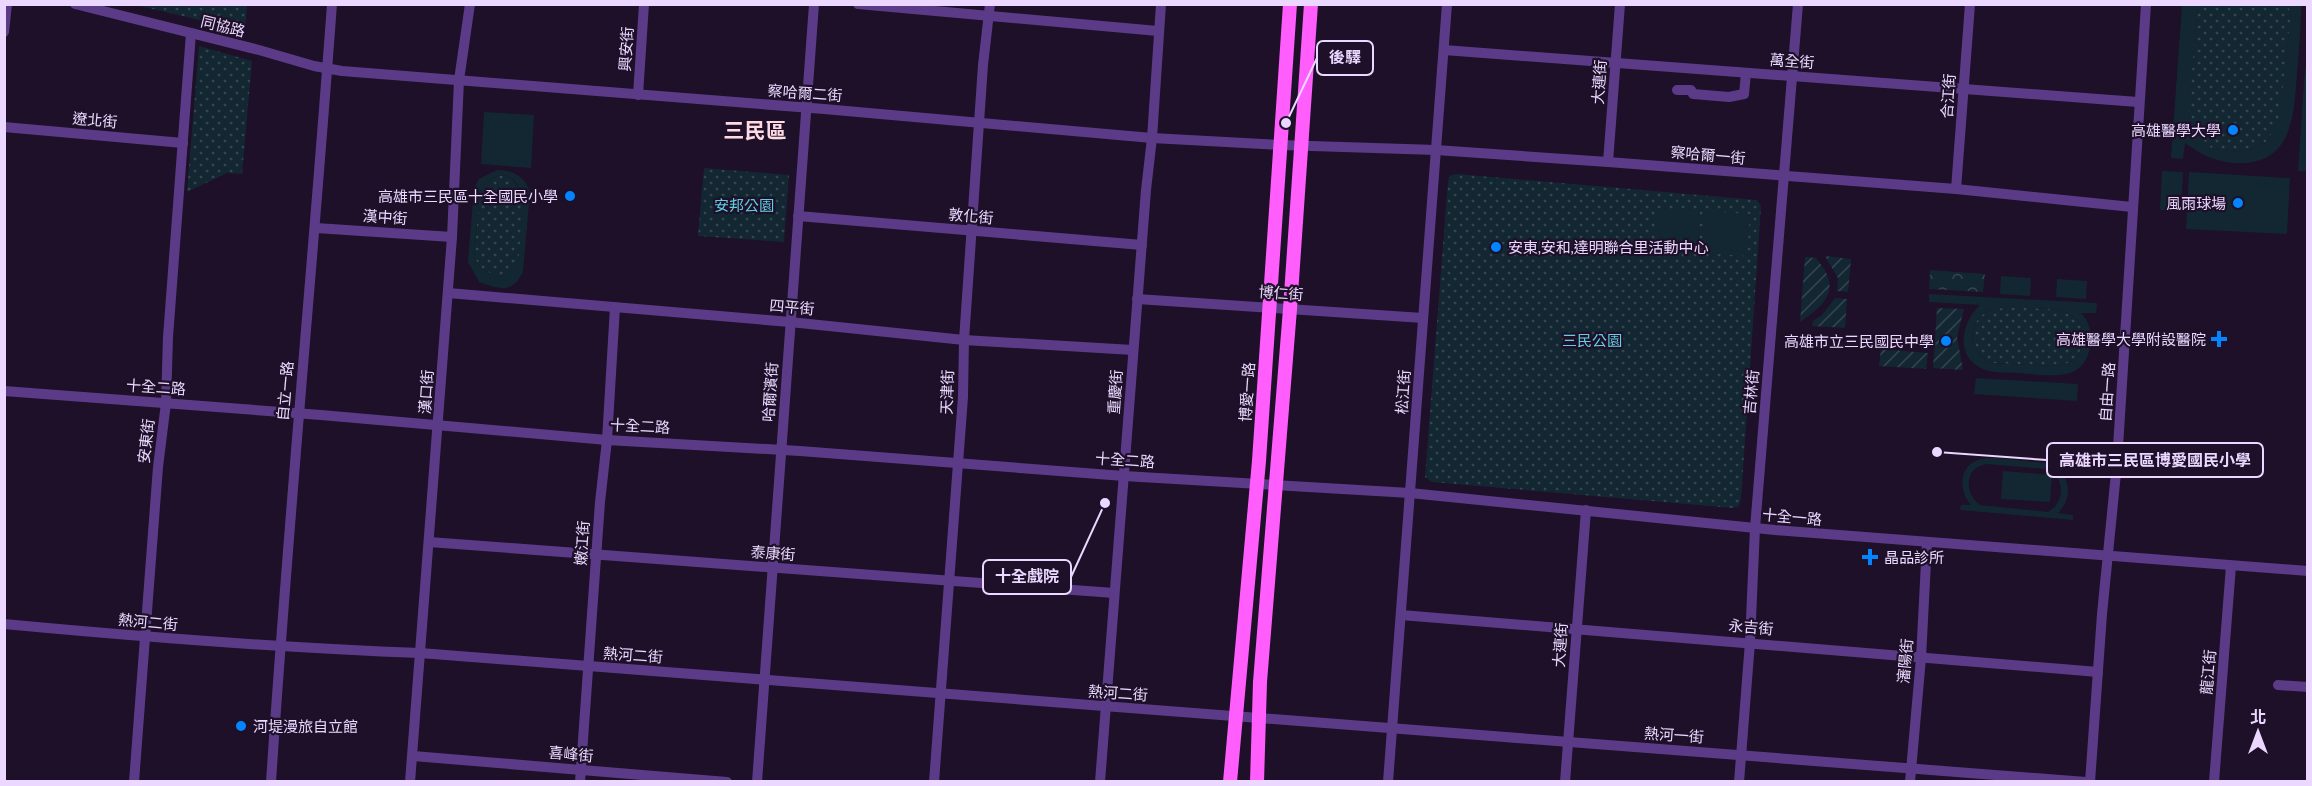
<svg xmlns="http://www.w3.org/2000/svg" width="2312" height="786" font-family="'PT Sans Narrow','Noto Sans TC',sans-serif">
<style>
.grass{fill:url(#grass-dots)}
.forest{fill:url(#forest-crowns)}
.garden{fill:url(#garden-furrows)}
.pitch{fill:#132732;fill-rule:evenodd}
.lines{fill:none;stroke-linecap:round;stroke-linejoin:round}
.minor{stroke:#5b3b87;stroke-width:10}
.major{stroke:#ff5efd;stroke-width:14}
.poi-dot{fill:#0385ff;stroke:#1d1028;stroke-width:2}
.labels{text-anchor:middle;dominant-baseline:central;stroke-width:4.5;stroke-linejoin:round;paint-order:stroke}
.street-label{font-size:15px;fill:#ebd7ff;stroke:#1d1028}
.poi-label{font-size:15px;fill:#ebd7ff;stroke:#1d1028;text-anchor:end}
.park-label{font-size:15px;fill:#61cfe1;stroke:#1d1028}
.district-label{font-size:21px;font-weight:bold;fill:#ffd9e2;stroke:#1d1028}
.leader{fill:none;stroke:#ebd7ff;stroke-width:2}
.callout-dot{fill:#ebd7ff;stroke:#1d1028;stroke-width:2}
.callout{fill:#1d1028;stroke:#ebd7ff;stroke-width:2}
.callout-label{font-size:16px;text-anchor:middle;font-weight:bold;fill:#ebd7ff}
</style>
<defs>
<pattern id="grass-dots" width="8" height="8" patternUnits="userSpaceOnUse" patternTransform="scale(1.5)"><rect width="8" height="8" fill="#132732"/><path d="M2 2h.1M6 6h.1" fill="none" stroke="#364651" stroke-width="1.8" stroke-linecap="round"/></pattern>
<pattern id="forest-crowns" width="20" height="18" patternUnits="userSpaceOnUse" patternTransform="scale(1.5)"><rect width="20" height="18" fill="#132732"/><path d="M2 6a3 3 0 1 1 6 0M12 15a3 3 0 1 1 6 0" fill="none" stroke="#364651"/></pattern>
<pattern id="garden-furrows" width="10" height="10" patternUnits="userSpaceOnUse" patternTransform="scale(1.5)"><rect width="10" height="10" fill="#132732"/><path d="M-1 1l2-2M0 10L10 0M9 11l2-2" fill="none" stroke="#364651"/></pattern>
</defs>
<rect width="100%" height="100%" fill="#1d1028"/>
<!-- grass -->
<g class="grass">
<polygon points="136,5 247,5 245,31"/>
<polygon points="2198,5 2287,5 2291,12 2280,122 2266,142 2252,149 2238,152 2213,149 2207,145 2187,117"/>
<polygon points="199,46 252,61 242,174 227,173 187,192"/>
<polygon points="704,168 789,175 784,242 698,236"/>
<polygon points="1457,174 1757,200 1761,206 1741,499 1739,506 1733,508 1432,482 1425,477 1448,181 1451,175"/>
<path d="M504 175 512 179 524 194 519 265 507 275 497 277 481 268 474 257 480 191C486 180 492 177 504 175Z"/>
<path d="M2003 308C2030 309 2091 301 2082 345 2079 358 2071 363 2059 366L1991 363C1972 353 1964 327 1985 313 1990 309 1997 309 2003 308Z"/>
</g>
<!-- forest -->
<polygon class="forest" points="1930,270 1985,274 1983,292 1929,289"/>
<!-- garden -->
<g class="garden">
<polygon points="1825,256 1851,259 1848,292 1837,291 1838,278"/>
<path d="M1805 257 1816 258C1841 288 1829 302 1800 322Z"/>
<polygon points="1835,298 1847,299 1845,328 1812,326 1813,321 1822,315"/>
<polygon points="1937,308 1964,309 1957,337 1963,370 1933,368"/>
<polygon points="1881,349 1928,353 1926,369 1879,366"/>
</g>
<!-- pitch -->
<g class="pitch">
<path d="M2182 5H2198L2188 117 2207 145 2213 149 2238 152 2252 149 2266 142 2279 122 2291 12 2287 5H2301C2301 28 2299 51 2297 74 2294 114 2293 163 2240 163 2217 163 2203 156 2185 143L2183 159 2171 158Z"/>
<polygon points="2305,69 2308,69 2307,171 2298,171"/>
<polygon points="484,112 534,115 531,168 481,164"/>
<path d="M497 170C513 170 525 176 530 192L523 272C512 294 499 289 479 282L468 262 474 188 479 179ZM504 175 513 179 524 194 518 265 507 275 497 277 481 268 474 257 480 191C486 180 492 177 504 175Z"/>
<polygon points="2162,171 2183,172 2181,211 2160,210"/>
<polygon points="2189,172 2290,178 2287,234 2186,229"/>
<polygon points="1657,208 1700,211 1698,252 1654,249"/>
<polygon points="1706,211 1750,214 1747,256 1703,253"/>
<polygon points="2001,276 2031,278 2030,296 2000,294"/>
<polygon points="2057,279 2087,281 2086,299 2056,297"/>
<path d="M1929 294 2097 303 2096 313H2081C2090 323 2092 332 2090 346 2085 384 2047 375 2019 373 2006 372 1991 374 1979 367 1954 353 1963 320 1980 305L1929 302ZM2003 308C2030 309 2091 301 2082 345 2079 358 2071 363 2059 366L1991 363C1972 353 1964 327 1985 313 1990 309 1997 309 2003 308Z"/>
<polygon points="1976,378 2078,384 2077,401 1974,394"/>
<path d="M1998 458 2052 464C2071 476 2073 498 2058 513L2073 515V520L1960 510 1961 505H1971C1959 492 1958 467 1978 460 1984 458 1991 458 1998 458ZM1987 464 2047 469C2066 478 2065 502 2048 512L1980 505C1964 493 1964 467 1987 464Z"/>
<polygon points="2003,471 2052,475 2050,502 2001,499"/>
</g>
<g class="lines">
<!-- minor -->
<g class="minor">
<polyline points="75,4 259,50 314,66 342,71 824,109 1152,138 1281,145 1436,150 1608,162 1956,189 2132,207"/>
<polyline points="858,4 1158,31"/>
<polyline points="4,32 7,4"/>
<polyline points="1444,50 2138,102"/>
<polyline points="1677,90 1691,90 1693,94 1729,97 1744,94 1746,73"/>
<polyline points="638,95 644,4"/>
<polyline points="4,127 183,143"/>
<polyline points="1608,162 1620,4"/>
<polyline points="1956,189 1970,4"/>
<polyline points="798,216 1142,245"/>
<polyline points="316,228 452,237"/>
<polyline points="448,293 790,322 964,340 1133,350"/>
<polyline points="1137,299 1423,318"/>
<polyline points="4,391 321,415 607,440 800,451 1124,476 1410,493 1775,530 2308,571"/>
<polyline points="429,542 1114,593"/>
<polyline points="1401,615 2098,672"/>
<path d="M4 624C143 637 281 648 420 653L2086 782"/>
<polyline points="2278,685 2308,687"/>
<polyline points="413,756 727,782"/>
<polyline points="134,782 158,467 166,403 168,337 191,33"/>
<path d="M271 782C288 522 313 264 332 4"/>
<polyline points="410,782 452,237 459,80 470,4"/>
<polyline points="580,782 600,502 607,440 615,307"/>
<polyline points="757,782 814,4"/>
<polyline points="934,782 963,397 964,340 983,65 990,4"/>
<polyline points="1100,782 1146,190 1152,138 1161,4"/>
<polyline points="1388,782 1447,4"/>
<polyline points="1565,782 1586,510"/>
<polyline points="1739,782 1750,642 1755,528 1798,4"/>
<polyline points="1910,782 1921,658 1927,543"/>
<polyline points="2090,782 2102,614 2117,463 2146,4"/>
<polyline points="2214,782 2231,566"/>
</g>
<!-- major -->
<g class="major">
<polyline points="1230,782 1259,461 1290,4"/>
<polyline points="1257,782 1260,682 1290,309 1311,4"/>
</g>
</g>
<!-- markers -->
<g class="poi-dot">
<circle cx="2233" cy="130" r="6"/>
<circle cx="570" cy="196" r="6"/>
<circle cx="2238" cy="203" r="6"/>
<circle cx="1496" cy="247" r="6"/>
<path d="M2216 330h6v6h6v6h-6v6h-6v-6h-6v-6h6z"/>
<circle cx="1946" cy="341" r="6"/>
<path d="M1867 548h6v6h6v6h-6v6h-6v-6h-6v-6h6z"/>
<circle cx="241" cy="726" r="6"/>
</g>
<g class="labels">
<!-- street labels -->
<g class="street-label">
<text transform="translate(223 26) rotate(14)">同協路</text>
<text transform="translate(626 49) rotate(-86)">興安街</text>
<text transform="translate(1792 61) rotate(4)">萬全街</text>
<text transform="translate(1599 82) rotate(-86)">大連街</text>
<text transform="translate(805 93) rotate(4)">察哈爾二街</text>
<text transform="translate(1948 96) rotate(-86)">合江街</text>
<text transform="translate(95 120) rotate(5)">遼北街</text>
<text transform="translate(1708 155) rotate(5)">察哈爾一街</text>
<text transform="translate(971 216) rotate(5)">敦化街</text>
<text transform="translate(385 217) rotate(4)">漢中街</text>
<text transform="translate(1281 293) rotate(4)">博仁街</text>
<text transform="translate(792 307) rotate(5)">四平街</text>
<text transform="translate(156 387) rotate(4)">十全二路</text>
<text transform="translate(285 391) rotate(-85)">自立一路</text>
<text transform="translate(426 392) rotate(-86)">漢口街</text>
<text transform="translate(770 392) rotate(-86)">哈爾濱街</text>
<text transform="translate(947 392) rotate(-88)">天津街</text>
<text transform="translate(1115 392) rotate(-86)">重慶街</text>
<text transform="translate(1247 392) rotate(-86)">博愛一路</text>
<text transform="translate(1403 392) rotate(-86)">松江街</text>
<text transform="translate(1751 392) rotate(-85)">吉林街</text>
<text transform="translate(2107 392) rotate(-86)">自由一路</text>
<text transform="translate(640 426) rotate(3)">十全二路</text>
<text transform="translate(146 441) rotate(-83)">安東街</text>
<text transform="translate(1125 460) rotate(4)">十全二路</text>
<text transform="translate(1792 517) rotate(5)">十全一路</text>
<text transform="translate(582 543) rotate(-86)">嫩江街</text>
<text transform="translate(773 553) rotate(4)">泰康街</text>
<text transform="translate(148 622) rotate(5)">熱河二街</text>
<text transform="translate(1751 627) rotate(5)">永吉街</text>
<text transform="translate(1560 645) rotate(-86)">大連街</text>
<text transform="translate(633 655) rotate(4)">熱河二街</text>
<text transform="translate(1905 661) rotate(-85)">瀋陽街</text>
<text transform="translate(2208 672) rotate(-85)">龍江街</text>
<text transform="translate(1118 693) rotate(4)">熱河二街</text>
<text transform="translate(1674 735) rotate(4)">熱河一街</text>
<text transform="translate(571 754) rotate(5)">喜峰街</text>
</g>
<!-- poi labels -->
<g class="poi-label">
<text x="2221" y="130">高雄醫學大學</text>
<text x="558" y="196">高雄市三民區十全國民小學</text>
<text x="2226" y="203">風雨球場</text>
<text x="1508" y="247" text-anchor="start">安東,安和,達明聯合里活動中心</text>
<text x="2206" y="339">高雄醫學大學附設醫院</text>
<text x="1934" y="341">高雄市立三民國民中學</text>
<text x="1884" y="557" text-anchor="start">晶品診所</text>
<text x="253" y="726" text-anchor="start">河堤漫旅自立館</text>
</g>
<!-- park labels -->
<g class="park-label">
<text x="744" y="205">安邦公園</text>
<text x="1592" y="340">三民公園</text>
</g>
<!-- district labels -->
<g class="district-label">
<text x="755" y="130">三民區</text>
</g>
</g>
<!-- callouts -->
<path class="leader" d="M1286 123L1317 58M1937 452L2047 460M1105 503L1071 577"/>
<g class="callout-dot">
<circle cx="1286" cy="123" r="6"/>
<circle cx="1937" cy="452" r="6"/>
<circle cx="1105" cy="503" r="6"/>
</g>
<g class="callout">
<rect x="1317" y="41" width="56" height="34" rx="6"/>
<rect x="2047" y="443" width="216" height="34" rx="6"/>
<rect x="983" y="560" width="88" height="34" rx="6"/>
</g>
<g class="callout-label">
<text x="1345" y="63">後驛</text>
<text x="2155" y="466">高雄市三民區博愛國民小學</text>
<text x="1027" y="582">十全戲院</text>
</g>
<!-- border -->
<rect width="2312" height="786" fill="none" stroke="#ebd7ff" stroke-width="12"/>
<!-- north arrow -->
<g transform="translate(2258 732)" stroke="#1d1028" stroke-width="4.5" paint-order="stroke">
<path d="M0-4.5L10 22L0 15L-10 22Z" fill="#ebd7ff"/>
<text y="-9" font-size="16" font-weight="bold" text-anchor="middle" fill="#ebd7ff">北</text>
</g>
</svg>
